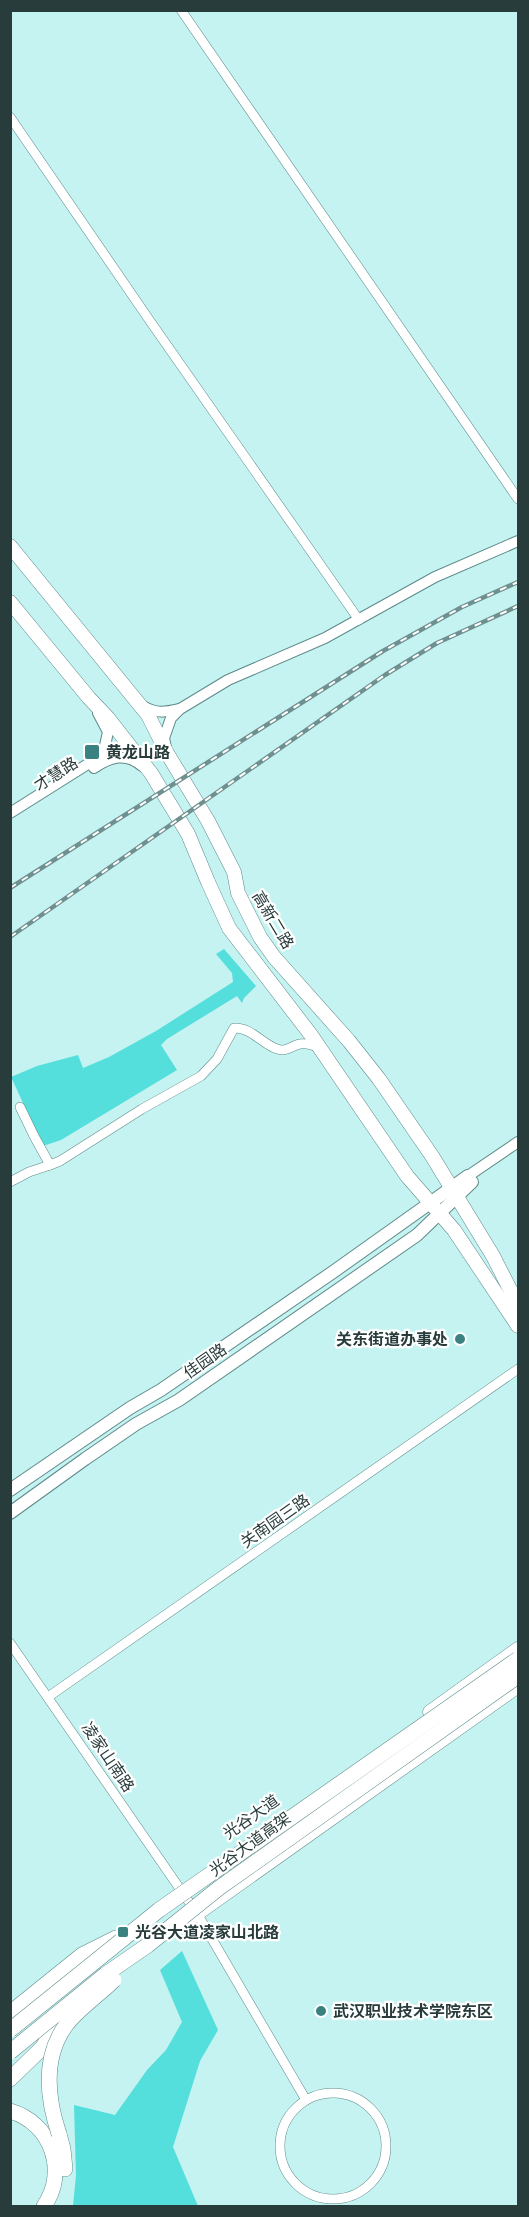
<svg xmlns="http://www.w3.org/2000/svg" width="529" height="2217" font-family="Poppins,'Noto Sans SC',sans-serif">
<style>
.green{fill:#54dedc}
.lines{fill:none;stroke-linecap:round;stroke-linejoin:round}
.minor-casing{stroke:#5d8a89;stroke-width:10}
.tertiary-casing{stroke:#5d8a89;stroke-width:12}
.secondary-casing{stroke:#5d8a89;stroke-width:14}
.primary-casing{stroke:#5d8a89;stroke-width:15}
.trunk-casing{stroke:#5d8a89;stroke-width:16}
.minor{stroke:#fff;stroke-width:9}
.tertiary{stroke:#fff;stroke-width:10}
.secondary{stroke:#fff;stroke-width:12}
.primary{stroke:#fff;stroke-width:14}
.trunk{stroke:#fff;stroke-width:15}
.rail-casing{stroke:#709090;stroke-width:4.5}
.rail{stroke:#fff;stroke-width:2;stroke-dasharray:7;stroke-linecap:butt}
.trunk-bridge-casing{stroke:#5d8a89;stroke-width:16;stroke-linecap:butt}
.trunk-bridge{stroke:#fff;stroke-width:15}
.poi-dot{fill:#398281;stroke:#fff;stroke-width:2}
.labels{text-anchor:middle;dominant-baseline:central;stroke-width:4.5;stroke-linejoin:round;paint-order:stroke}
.poi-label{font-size:16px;font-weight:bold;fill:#293c3c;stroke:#fff;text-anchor:start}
.street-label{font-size:16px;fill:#293c3c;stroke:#fff}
</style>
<rect width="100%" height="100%" fill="#c4f3f2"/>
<!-- green -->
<g class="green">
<polygon points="224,949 256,986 244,998 242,1003 237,996 167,1039 161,1045 177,1070 61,1140 43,1146 11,1077 37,1066 78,1055 83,1068 109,1057 156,1031 233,982 232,973 216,954"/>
<polygon points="182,1951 218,2030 200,2061 173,2147 198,2206 73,2206 76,2175 74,2105 115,2115 147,2070 166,2050 182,2022 160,1970"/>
</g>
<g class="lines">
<defs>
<g id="minor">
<polyline points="181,10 518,499"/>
<polyline points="10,117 150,321 359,620"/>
<path d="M20 1107 34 1136 50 1165 60 1161 142 1109 201 1076 217 1059 234 1028C251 1027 262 1044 277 1049 292 1054 294 1036 319 1048"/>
<polyline points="10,1182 29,1172 50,1165"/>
<polyline points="10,1643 198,1915 306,2100"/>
<polyline points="48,1697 518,1369"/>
<circle cx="333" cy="2146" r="53"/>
</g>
<g id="tertiary">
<path d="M143 706C156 714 166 712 179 709"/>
<polyline points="166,748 164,738 171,718 180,709 228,680 325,638 435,577 518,541"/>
<path d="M94 768C110 757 126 752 142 766"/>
<polyline points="10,813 99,757 104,750 108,732 98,713"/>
<polyline points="468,1176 518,1142"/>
</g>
<g id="secondary">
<polyline points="10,1490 130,1408 161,1390 333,1272 468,1176"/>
<polyline points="10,1513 85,1459 136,1424 179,1400 417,1235 472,1182"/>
</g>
<g id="primary">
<polyline points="10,546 148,715 167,753 208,821 234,872 238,893 260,937 274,957 349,1041 379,1079 432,1156 493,1256 518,1305"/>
<polyline points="10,602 89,698 108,718 151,773 188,834 208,882 229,928 311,1035 407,1176 454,1230 518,1326"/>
<polyline points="430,1712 518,1649"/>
<polyline points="181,1925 518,1686"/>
</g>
<g id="trunk">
<polyline points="10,2013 82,1955 116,1938"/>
<polyline points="10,2079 43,2047 63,2012"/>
<path d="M10 2111C52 2123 68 2172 44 2206"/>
<polyline points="59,2134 63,2149 65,2169"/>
</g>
</defs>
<!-- minor casing -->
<use href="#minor" class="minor-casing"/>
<!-- tertiary casing -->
<use href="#tertiary" class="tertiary-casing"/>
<!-- secondary casing -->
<use href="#secondary" class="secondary-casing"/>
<!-- primary casing -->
<use href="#primary" class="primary-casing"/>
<!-- trunk casing -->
<use href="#trunk" class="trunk-casing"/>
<!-- minor -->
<use href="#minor" class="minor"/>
<!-- tertiary -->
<use href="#tertiary" class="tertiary"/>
<!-- secondary -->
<use href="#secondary" class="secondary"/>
<!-- primary -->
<use href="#primary" class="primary"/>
<!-- trunk -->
<use href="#trunk" class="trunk"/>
<defs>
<g id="rail">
<polyline points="10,888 383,651 462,607 518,582"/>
<polyline points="10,937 385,675 437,643 518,606"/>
</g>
</defs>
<!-- rail casing -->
<use href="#rail" class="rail-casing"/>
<!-- rail -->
<use href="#rail" class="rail"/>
<defs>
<g id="trunk-bridge">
<polyline points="10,2030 159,1910 518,1659"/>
<polyline points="10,2052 106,1974 148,1945 219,1888 518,1676"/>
<path d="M59 2134C47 2098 42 2058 66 2025 79 2008 99 1995 114 1980"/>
</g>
</defs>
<!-- trunk-bridge casing -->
<use href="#trunk-bridge" class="trunk-bridge-casing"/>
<!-- trunk-bridge -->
<use href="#trunk-bridge" class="trunk-bridge"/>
</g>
<!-- markers -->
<g class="poi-dot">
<rect x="84" y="744" width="16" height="16" rx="3"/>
<circle cx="460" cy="1339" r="6"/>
<rect x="117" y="1926" width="12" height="12" rx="3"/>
<circle cx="321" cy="2011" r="6"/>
</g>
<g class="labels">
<!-- poi labels -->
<g class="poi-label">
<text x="106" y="752">黄龙山路</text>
<text x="448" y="1339" text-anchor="end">关东街道办事处</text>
<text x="135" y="1932">光谷大道凌家山北路</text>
<text x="333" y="2011">武汉职业技术学院东区</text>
</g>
<!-- street labels -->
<g class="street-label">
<text transform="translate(56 774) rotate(-33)">才慧路</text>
<text transform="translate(273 920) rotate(59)">高新二路</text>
<text transform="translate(205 1361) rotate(-35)">佳园路</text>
<text transform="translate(275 1521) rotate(-35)">关南园三路</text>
<text transform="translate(108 1757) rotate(56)">凌家山南路</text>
<text transform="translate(251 1817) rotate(-35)">光谷大道</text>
<text transform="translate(250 1844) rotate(-36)">光谷大道高架</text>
</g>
</g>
<!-- border -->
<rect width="529" height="2217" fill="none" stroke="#293c3c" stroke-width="24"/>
</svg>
